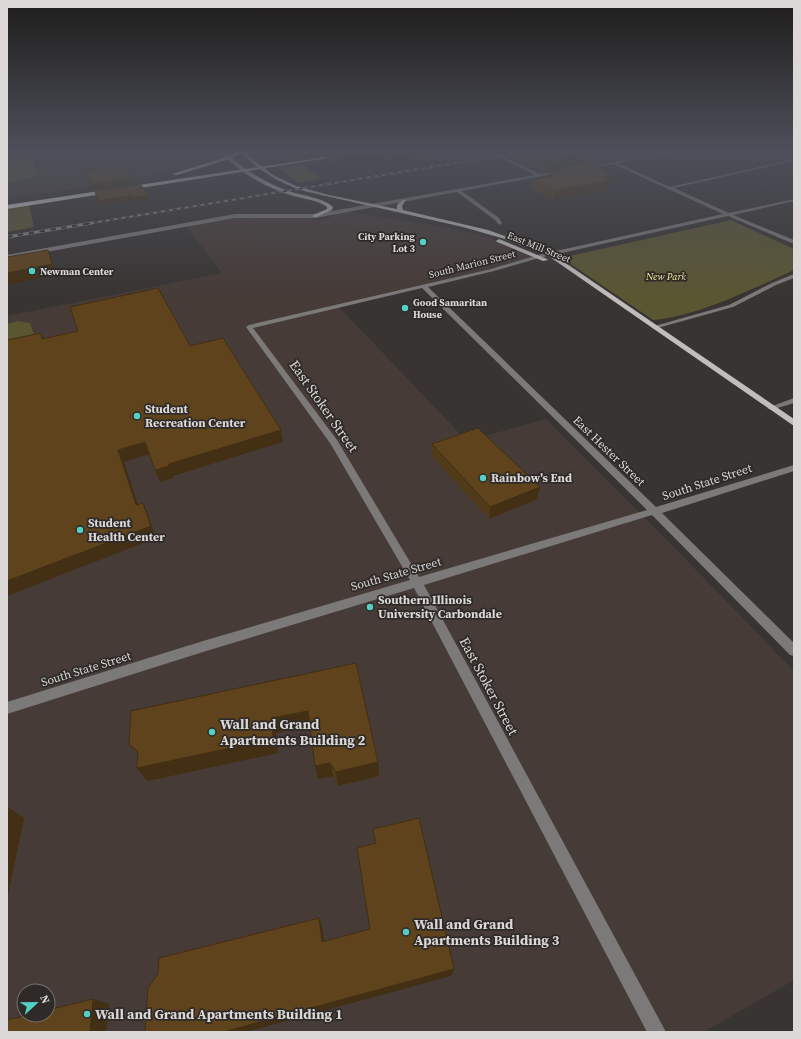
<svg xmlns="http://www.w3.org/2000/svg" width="801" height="1039" font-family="'Source Serif 4',serif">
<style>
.built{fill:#463b37;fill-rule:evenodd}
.green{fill:#5a5632}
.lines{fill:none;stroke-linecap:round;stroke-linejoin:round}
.minor{fill:#7c7979;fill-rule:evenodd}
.major{fill:#c1bdbd;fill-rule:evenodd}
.highway{fill:#ddd7d7;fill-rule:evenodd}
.rail-far1-casing{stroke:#898684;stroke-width:2}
.rail-casing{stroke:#898684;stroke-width:3}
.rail-far1{stroke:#2e2a28;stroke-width:1.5;stroke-dasharray:4;stroke-linecap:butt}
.rail{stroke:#2e2a28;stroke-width:2;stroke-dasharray:5.5;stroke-linecap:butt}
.wall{fill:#513a18}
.shaded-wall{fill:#422f14}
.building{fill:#5e431c;stroke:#422f14}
.poi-dot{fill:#55cec4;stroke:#2e2a28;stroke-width:1.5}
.labels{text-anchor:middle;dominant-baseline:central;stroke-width:3.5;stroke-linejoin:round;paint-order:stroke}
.far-poi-label{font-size:10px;font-weight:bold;fill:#dbd8d7;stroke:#2e2a28;text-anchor:start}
.far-street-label{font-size:10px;fill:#dbd8d7;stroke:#2e2a28}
.far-park-label{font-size:10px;font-style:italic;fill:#eee69b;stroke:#2e2a28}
.poi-label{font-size:12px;font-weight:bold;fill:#dbd8d7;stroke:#2e2a28;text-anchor:start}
.street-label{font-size:12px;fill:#dbd8d7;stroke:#2e2a28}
.near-street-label{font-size:14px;fill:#dbd8d7;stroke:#2e2a28}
.near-poi-label{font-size:14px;font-weight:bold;fill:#dbd8d7;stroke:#2e2a28;text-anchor:start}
</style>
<rect width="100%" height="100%" fill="#383432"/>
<!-- built -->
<g class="built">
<polygon points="7,151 213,151 217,157 182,169 132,180 7,199"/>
<polygon points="548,151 626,151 641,156 546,173 511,157"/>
<path d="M343 211 438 226 464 231 490 238 538 257 492 270 338 306 467 441 546 419 671 544 794 671V980L704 1032H7V316L222 273 185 225 235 216 257 214 299 217 323 221ZM24 991H48V1015H24Z"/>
</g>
<!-- green -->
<g class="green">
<polygon points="20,157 33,160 37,176 7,184 7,158"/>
<polygon points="302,164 321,178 299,183 277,168"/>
<polygon points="29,205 34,227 7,232 7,209"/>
<path d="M731 220 794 249V270C752 289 699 316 653 320L565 260 570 256Z"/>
<polygon points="18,321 30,323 34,335 7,354 7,324"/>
</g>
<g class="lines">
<!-- minor -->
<g class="minor">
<polygon points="41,151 50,151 7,157 7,155"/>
<polygon points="487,151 492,151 540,174 562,171 564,172 462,191 499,218 502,223 499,225 495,220 457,192 315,218 235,218 7,259 7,255 235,214 315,214 535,175"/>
<path d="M673 151H680L618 163 670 187 794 159V161L674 188 729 213 794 199V201L733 215 794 240V244L728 216 539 258 494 271 428 287 656 507 794 465V471L662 513 794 643V656L790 655 652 515 424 585 666 1032H647L414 588 203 652 7 714V702L203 641 410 580 330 443 246 327 249 325 491 269 538 255 723 214 613 164 584 169 582 168ZM422 288 647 510 419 577 337 440 253 328Z"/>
<polygon points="794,274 794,278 776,285 733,307 654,329 651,327 729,305 772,283"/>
<polygon points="794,398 794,403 771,410 767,408"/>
</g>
<!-- major -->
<g class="major">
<path d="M220 151H224C242 168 261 180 283 189 297 195 323 197 333 207L332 210 317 217H313V215L327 209V207C318 200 304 199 293 196 265 187 239 173 220 151Z"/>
<path d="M239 151H243L273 175 296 186 329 195 397 209V205L402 200H406L402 206 403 210 488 230 551 253 794 419V426L547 255 505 239 463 227 304 191C279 183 258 170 239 151Z"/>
<polygon points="499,239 547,259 548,260 543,261 497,242 496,241"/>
</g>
<!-- highway -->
<g class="highway">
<polygon points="239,151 244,151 230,159 177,175 172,174 226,157"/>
<polygon points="364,151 374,151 7,209 7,205"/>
</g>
<defs>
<polyline id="rail-far1" points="86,224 529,151"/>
<polyline id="rail" points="7,237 92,223"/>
</defs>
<!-- rail-far1 casing -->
<use href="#rail-far1" class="rail-far1-casing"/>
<!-- rail casing -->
<use href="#rail" class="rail-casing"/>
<!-- rail-far1 -->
<use href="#rail-far1" class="rail-far1"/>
<!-- rail -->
<use href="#rail" class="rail"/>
</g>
<!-- wall -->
<g class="wall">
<polygon points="279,151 453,151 390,161 385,158 334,165 326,160 326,155 320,156 317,154 289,158"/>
<polygon points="525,151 580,155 578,164 614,174 612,182 609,183 608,189 554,200 532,189 533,180 549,177 549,174 555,173 556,171 546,173 524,162"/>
<polygon points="85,171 131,178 133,184 93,190 87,177"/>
<polygon points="95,192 148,195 150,199 135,202 134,200 101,205"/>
<polygon points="432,444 540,487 537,499 489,519 432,456"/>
<polygon points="356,663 378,762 379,776 338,786 333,776 318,779 310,726 276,733 278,753 147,781 137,768 138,756 129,744"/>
</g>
<!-- shaded-wall -->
<g class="shaded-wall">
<polygon points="288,151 317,151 317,154 289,158"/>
<polygon points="320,151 356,151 326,153 326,155 320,156"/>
<polygon points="385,151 385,158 334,165 333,158"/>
<polygon points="411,151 453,151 390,161 390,154"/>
<polygon points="580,155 578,167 556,168 556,171 546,173 548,161"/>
<polygon points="614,174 612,182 609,183 608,189 554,200 555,191 602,177"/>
<polygon points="131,178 133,184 93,190 91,184"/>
<polygon points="132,195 134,200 101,205 99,201"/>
<polygon points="148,195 150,199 135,202 134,197"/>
<polygon points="48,250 52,260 56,275 7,285 7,273"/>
<polygon points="281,430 283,442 173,476 174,478 160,482 155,470 169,464"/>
<polygon points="145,442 150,454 124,462 142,517 136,505 118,450"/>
<polygon points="540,487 537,499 489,519 490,507"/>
<polygon points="143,503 148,515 156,538 7,596 7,581"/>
<polygon points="308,711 311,726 276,733 278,753 147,781 137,768 272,718"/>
<polygon points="378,762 379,776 338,786 336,772"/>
<polygon points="330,763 333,776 318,779 315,766"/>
<polygon points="7,806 24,818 7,900"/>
<polygon points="319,918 322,926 325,949 322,942"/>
<polygon points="454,969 451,976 246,1032 223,1032"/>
<polygon points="93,999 109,1004 106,1032 90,1032"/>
</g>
<!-- building -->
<g class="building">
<polygon points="342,151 411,151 390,154 385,151 333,158 326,153"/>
<polygon points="526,151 569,151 580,155 548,161"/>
<polygon points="587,162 614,174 602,177 610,180 555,191 533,180 552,176 549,174 565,171 556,168"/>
<polygon points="122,165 131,178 91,184 85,171"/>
<polygon points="141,185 148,195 134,197 132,195 99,201 95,192"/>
<polygon points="48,250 52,264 7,273 7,257"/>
<polygon points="158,288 190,346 223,338 281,430 169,464 169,466 155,470 145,442 118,450 136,505 143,503 151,526 7,581 7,340 41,333 42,339 78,331 70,307"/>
<polygon points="478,428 540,487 490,507 432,444"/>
<polygon points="356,663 378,762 336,772 330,763 315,766 308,711 272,718 273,739 137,768 138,752 129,744 131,711"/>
<polygon points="419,818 454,969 223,1032 145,1032 148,988 158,974 159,958 319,918 322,942 370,929 357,848 376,843 373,829"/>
<polygon points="93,999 90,1032 7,1032 7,1020 28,1015 48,1015 48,1010"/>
</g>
<!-- sky -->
<linearGradient id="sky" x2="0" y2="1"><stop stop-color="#1f1d1c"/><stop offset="0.51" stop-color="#4d505a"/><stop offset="1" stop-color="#4d505a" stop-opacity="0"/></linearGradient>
<rect width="801" height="296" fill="url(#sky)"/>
<!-- markers -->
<g class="poi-dot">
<circle cx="423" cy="242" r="4"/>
<circle cx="32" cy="271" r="4"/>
<circle cx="405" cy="308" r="4"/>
<circle cx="137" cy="416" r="4"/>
<circle cx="483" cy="478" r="4"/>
<circle cx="80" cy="530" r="4"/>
<circle cx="370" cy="607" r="4"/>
<circle cx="212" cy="732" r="4"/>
<circle cx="406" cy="932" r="4"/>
<circle cx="87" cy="1014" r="4"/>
</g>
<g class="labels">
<!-- far-poi labels -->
<g class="far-poi-label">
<text x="415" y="236" text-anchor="end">City Parking<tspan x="415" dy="12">Lot 3</tspan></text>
<text x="40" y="271">Newman Center</text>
<text x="413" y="302">Good Samaritan<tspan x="413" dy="12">House</tspan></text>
</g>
<!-- far-street labels -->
<g class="far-street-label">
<text transform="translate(539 247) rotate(22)">East Mill Street</text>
<text transform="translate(472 264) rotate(-14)">South Marion Street</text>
</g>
<!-- far-park labels -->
<g class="far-park-label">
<text x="666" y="276">New Park</text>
</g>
<!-- poi labels -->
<g class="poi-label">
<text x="145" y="409">Student<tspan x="145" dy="14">Recreation Center</tspan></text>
<text x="491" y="478">Rainbow's End</text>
<text x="88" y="523">Student<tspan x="88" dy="14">Health Center</tspan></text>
<text x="378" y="600">Southern Illinois<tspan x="378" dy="14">University Carbondale</tspan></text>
</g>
<!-- street labels -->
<g class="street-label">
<text transform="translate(609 451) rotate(44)">East Hester Street</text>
<text transform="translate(707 482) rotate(-18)">South State Street</text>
<text transform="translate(396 574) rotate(-16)">South State Street</text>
<text transform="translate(86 669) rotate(-17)">South State Street</text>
</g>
<!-- near-street labels -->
<g class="near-street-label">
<text transform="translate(324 406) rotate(55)">East Stoker Street</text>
<text transform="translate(489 686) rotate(62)">East Stoker Street</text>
</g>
<!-- near-poi labels -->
<g class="near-poi-label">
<text x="220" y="724">Wall and Grand<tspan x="220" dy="16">Apartments Building 2</tspan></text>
<text x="414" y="924">Wall and Grand<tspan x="414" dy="16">Apartments Building 3</tspan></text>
<text x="95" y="1014">Wall and Grand Apartments Building 1</text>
</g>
</g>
<!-- border -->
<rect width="801" height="1039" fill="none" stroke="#dbd8d7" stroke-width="16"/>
<!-- north arrow -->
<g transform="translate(36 1003) rotate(68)"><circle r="19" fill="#2e2a28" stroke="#73706e"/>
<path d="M0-3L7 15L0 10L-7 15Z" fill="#55cec4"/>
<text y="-6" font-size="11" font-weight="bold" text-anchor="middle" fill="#dbd8d7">N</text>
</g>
</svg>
